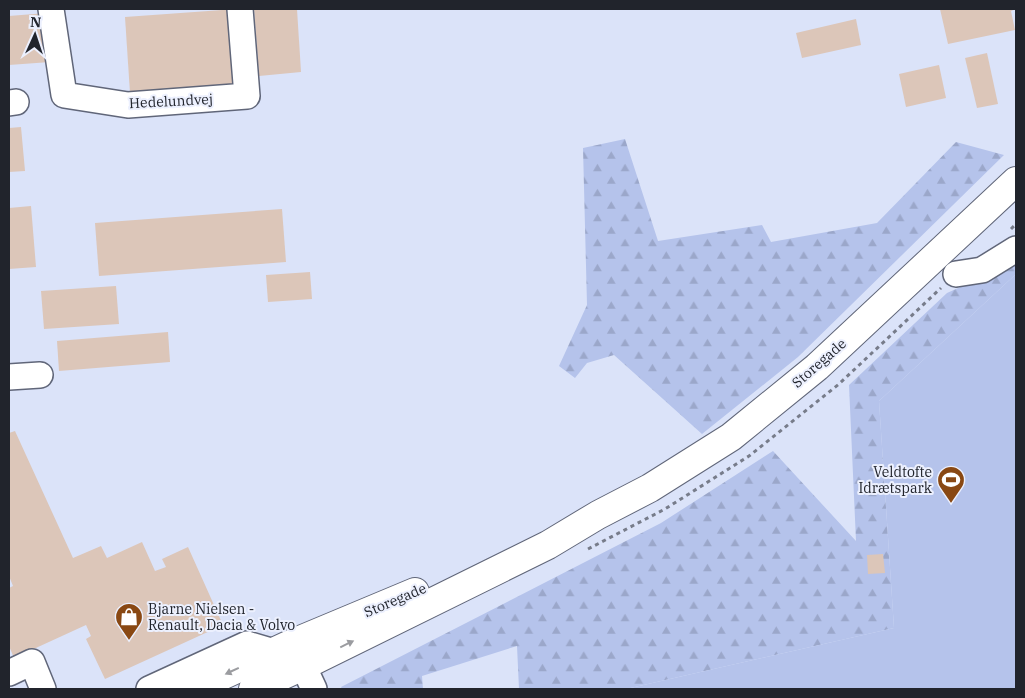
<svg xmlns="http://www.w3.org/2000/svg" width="1025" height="698" font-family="'IBM Plex Serif',serif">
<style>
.forest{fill:url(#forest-firs)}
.park{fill:#b5c3eb}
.building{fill:#dcc6b9}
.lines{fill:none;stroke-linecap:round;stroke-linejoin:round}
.minor-casing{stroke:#606679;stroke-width:28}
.major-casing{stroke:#606679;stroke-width:30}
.path{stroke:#777c8a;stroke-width:3;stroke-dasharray:4 4;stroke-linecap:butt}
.minor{stroke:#fff;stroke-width:25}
.major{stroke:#fff;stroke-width:28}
.oneway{fill:#9b9ca0}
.labels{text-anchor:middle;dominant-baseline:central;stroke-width:4;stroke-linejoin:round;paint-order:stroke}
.street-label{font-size:14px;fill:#21242c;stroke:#ecf0fe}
.poi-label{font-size:14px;fill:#21242c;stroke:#ecf0fe;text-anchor:end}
</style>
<defs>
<pattern id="forest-firs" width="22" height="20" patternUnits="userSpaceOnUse" patternTransform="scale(1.25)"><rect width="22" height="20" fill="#b5c3eb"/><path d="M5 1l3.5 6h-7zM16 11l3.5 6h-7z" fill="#9ba7ca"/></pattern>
</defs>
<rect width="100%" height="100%" fill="#dbe3f9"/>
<!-- forest -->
<g class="forest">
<polygon points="625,139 658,241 762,225 771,242 877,223 956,142 1004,155 798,357 702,434 614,355 587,363 575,378 559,366 587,305 583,148"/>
<polygon points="1016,258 1016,274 879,401 894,628 626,689 519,689 517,646 422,676 423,689 342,689 341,687 661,523 773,451 856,541 849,385 947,293 1007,266"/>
</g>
<!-- park -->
<polygon class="park" points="1016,274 1016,689 626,689 894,628 879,401"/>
<!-- building -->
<g class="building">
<polygon points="236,9 241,85 130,93 125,17"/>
<polygon points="254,9 297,9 301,72 259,76"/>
<polygon points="940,9 1016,9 1011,11 1015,30 948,44"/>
<polygon points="46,13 50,62 9,65 9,16"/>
<polygon points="856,19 861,45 802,58 796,33"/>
<polygon points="987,53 998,104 977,108 965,58"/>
<polygon points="939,65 946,98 906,107 899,74"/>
<polygon points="21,127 25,171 9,172 9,128"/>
<polygon points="31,206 36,267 9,269 9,208"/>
<polygon points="282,209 286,262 99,276 95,223"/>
<polygon points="310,272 312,299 268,302 266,275"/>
<polygon points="116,286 119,324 44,329 41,291"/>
<polygon points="168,332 170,362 59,371 57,341"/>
<polygon points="15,431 73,558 101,546 107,558 142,542 155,571 166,567 162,559 188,547 223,625 105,679 86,639 91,636 86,625 14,658 9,646 9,588 13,586 9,576 9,433"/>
<polygon points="883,554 885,573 868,574 867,555"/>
</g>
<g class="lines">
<defs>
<g id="minor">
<polyline points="51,9 64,95 128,105 247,96 240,9"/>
<polyline points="9,103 16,102"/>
<polyline points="956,274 982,270 1016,249"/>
<polyline points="9,377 40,375"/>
<polyline points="295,648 314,689"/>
<polyline points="9,673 32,662 43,689"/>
<polyline points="149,689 247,644 274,652"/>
</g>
<g id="major">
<polyline points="193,689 293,643 415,592"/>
<polyline points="253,689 303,666 548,545 598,515 650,488 731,437 817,367 1016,181"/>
</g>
</defs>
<!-- minor casing -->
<use href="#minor" class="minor-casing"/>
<!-- major casing -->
<use href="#major" class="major-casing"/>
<!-- path -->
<g class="path">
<polyline points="1011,229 1016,224"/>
<polyline points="588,549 665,509 749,456 839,384 941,288"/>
</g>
<!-- minor -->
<use href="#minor" class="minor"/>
<!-- major -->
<use href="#major" class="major"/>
</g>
<!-- one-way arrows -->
<defs><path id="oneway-solid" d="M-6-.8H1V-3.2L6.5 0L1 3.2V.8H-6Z" transform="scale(1.25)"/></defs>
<g class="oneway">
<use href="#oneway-solid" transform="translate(347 644) rotate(-26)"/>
<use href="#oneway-solid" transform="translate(232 671) rotate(155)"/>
</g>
<!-- icons -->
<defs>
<symbol id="stadium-pin" viewBox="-11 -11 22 30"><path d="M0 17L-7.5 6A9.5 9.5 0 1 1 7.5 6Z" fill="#894813" stroke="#ecf0fe"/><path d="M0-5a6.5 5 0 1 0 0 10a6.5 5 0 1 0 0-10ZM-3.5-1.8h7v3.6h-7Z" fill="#fff"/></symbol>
<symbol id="shop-pin" viewBox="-11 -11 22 30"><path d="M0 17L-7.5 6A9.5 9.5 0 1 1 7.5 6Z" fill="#894813" stroke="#ecf0fe"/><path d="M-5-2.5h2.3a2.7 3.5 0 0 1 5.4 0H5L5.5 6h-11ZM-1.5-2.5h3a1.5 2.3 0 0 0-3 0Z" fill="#fff"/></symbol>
</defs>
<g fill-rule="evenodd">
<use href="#stadium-pin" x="935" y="464" width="32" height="43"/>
<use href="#shop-pin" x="113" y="601" width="32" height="43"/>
</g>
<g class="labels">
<!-- street labels -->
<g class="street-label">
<text transform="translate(171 101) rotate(-3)">Hedelundvej</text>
<text transform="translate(819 363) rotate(-41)">Storegade</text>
<text transform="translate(395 600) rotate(-23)">Storegade</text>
</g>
<!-- poi labels -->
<g class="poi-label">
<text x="932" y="472">Veldtofte<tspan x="932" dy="16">Idrætspark</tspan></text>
<text x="148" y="609" text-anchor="start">Bjarne Nielsen -<tspan x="148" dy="16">Renault, Dacia &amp; Volvo</tspan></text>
</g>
</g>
<!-- border -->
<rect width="1025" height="698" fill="none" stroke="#21242c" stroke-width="20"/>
<!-- north arrow -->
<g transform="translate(35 35) rotate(3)" stroke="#ecf0fe" stroke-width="4" paint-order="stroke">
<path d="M0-4L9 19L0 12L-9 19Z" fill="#21242c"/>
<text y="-8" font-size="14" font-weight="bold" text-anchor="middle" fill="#21242c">N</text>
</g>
</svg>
